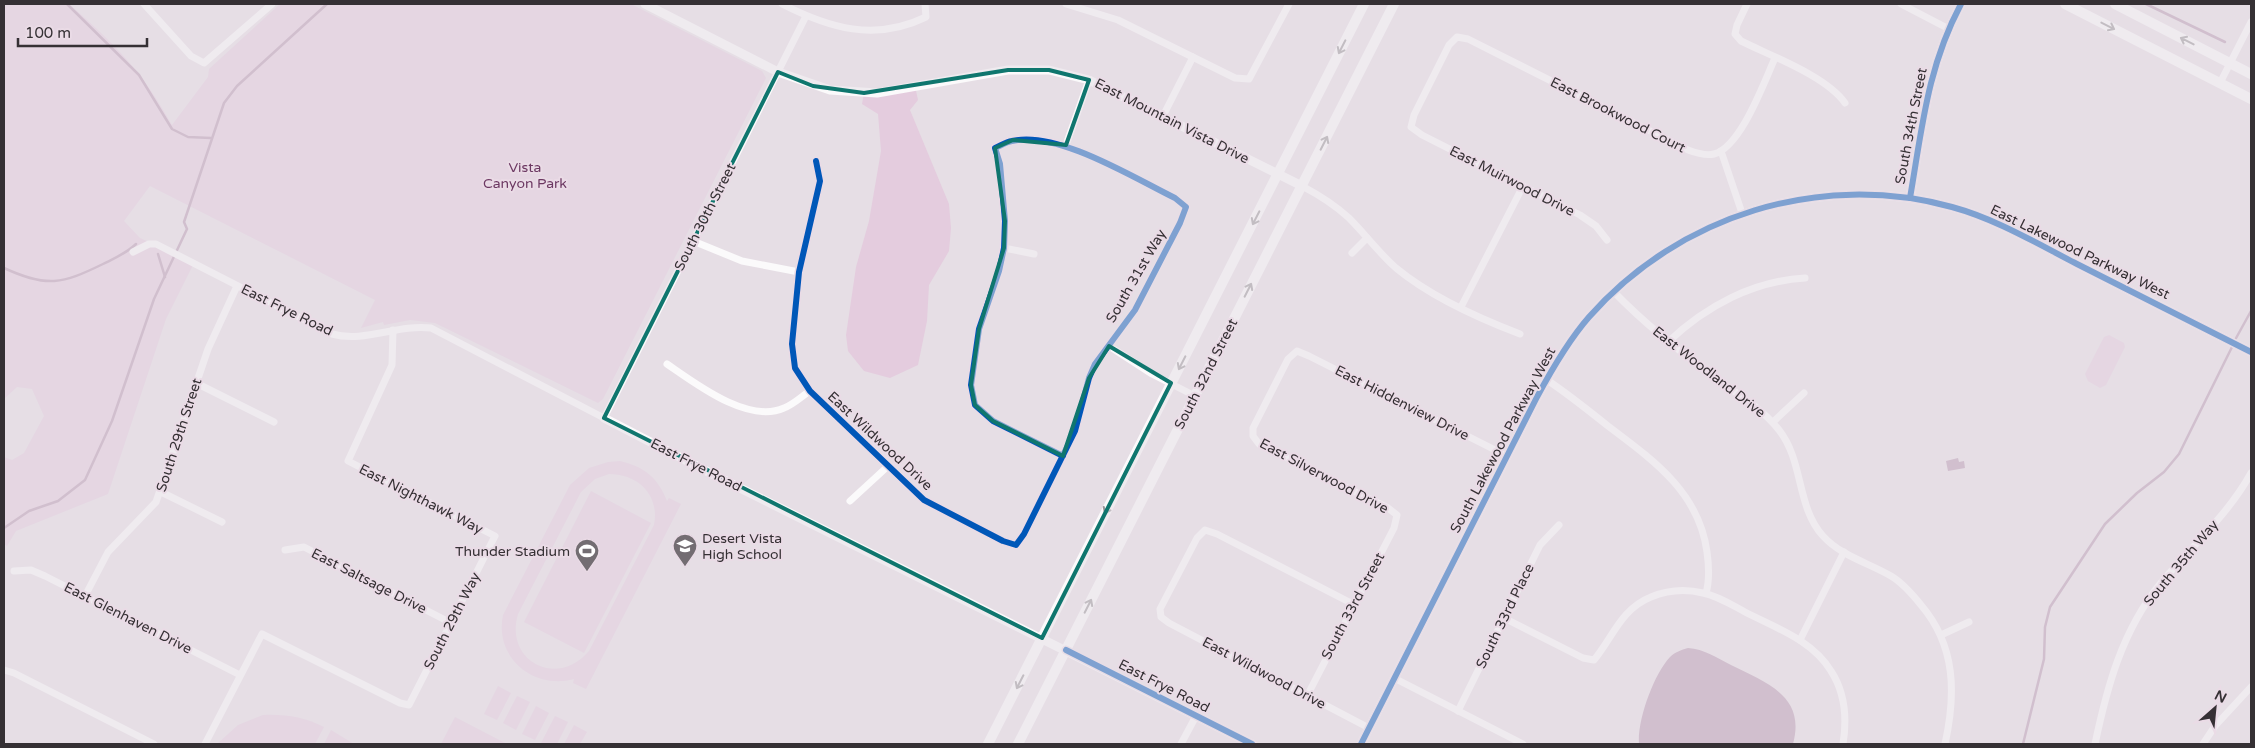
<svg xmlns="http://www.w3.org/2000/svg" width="2255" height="748" font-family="'Varela Round',sans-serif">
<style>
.green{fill:#e4ccde;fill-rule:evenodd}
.water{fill:#b89ab1}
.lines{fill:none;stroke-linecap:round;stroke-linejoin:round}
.stream{stroke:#b89ab1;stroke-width:2.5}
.minor{stroke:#fbfafb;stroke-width:7}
.tertiary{stroke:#fbfafb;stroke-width:9}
.secondary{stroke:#fbfafb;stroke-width:10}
.cycleway-casing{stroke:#eadbe6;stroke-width:9}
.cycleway{stroke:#0057b8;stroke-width:6}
.oneway{stroke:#989598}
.marked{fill:none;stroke:#0f766e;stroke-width:4;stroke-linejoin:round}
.labels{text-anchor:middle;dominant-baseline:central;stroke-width:4;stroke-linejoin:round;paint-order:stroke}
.street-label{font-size:14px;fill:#353034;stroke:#eadbe6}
.park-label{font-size:14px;fill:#6c3862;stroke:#eadbe6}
.poi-label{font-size:14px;fill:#353034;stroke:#eadbe6;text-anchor:start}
</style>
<rect width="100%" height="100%" fill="#e6dee5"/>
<!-- green -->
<g class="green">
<path d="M4 4H69C115 44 142 71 172 125L208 77 209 69 280 4H631L762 71 766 78 603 399 598 403 435 323 410 320 384 325 383 322 361 328 375 300 150 186 124 221 140 238 194 263 166 319 108 494 16 531 7 546 4 544V457L12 460 24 453 44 416 32 389 17 387 4 399Z"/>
<polygon points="915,86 918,100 910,110 949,204 951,228 949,251 929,285 927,321 918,365 890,378 864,371 848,351 846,335 856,267 869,221 881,151 878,114 862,104 864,93"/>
<polygon points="2109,335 2124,343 2125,347 2106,385 2100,388 2088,381 2085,374 2104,337"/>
<path d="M620 461C645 467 658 478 667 501L669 498 681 504 586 689 573 683 574 679C534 690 494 658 503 615L570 485 589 468 608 462ZM609 474C638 474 660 495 654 525L589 651C557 689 504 661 518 614L581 492 595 479Z"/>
<polygon points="591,491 651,523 584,653 524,622"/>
<polygon points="498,686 511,693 497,720 484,714"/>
<polygon points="517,696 530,702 516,730 503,723"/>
<polygon points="536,706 549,713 535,740 522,734"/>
<path d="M263 715C285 714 304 717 324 727L315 744H217L238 725Z"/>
<polygon points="555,716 568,722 557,744 543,744 541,743"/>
<polygon points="455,717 507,744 441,744"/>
<polygon points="574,725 587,732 580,744 564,744"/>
<polygon points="331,730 354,744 324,744"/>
</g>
<!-- water -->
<g class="water">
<polygon points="1958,458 1959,462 1964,461 1965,468 1948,471 1946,461"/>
<path d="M1688 648C1704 649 1717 658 1731 665 1767 683 1806 696 1793 744H1639C1637 720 1654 674 1670 657 1675 652 1681 650 1688 648Z"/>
</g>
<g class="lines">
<!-- stream -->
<g class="stream">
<polyline points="67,4 139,75 172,129 188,137 211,138"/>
<polyline points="2146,4 2225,42"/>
<polyline points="158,254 165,277"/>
<path d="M4 268C47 288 62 284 103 264 115 258 127 253 136 244"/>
<polyline points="2235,340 2251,311"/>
<polyline points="4,528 29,511 58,501 85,480 112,421 154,299 187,229 184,222 224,103 237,86 327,4"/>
<polyline points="2023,744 2044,659 2045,627 2050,607 2105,524 2137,493 2164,472 2179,454 2233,345"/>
</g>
<!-- minor -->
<g class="minor">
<polyline points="144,4 191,56 204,63 272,4"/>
<path d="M782 4C829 28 875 42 926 17L925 4"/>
<polyline points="1066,4 1118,20 1235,78 1249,79 1289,4"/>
<path d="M1747 4 1737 25 1735 34 1741 41C1771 56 1826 76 1845 103"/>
<polyline points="1901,4 1949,29"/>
<polyline points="2220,83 2251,22"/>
<polyline points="1163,116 1193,57"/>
<polyline points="1066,145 1089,80"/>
<polyline points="1721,151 1742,213"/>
<path d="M816 161 820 181 799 272 792 344 795 368 810 391 924 500 1003 541 1016 545 1024 534 1075 431 1089 378 1095 364 1135 310 1180 223 1186 207 1175 198C1134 178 1057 130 1012 141 1006 142 1000 146 995 148L1000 164 1005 221 1004 248 999 271 979 329 971 385 975 405 993 421 1063 456"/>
<path d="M1302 186C1319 195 1335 205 1349 218 1365 234 1379 253 1396 268 1431 297 1478 318 1520 334"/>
<path d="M1607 240 1596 226 1580 215 1422 135 1411 127 1414 115 1449 45 1457 37 1468 39 1688 150C1696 153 1706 156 1714 154 1741 147 1764 82 1775 58"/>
<polyline points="693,241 742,261 799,272"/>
<polyline points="1004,248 1034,254"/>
<path d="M133 252 149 244H156L332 334C365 343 397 324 431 328L604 418 806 16"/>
<polyline points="1352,253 1367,238"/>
<path d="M1614 292C1644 323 1677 349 1711 375 1734 392 1761 407 1779 430 1804 462 1796 506 1823 536 1841 556 1869 563 1891 576 1903 583 1913 595 1921 605 1956 646 1956 694 1945 744"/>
<polyline points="1461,307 1523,186"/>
<path d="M1668 342C1706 306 1753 281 1805 278"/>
<polyline points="1109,346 1152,374 1195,396"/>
<path d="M667 364C696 384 748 424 784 408 793 405 802 396 810 391"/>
<path d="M1547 380C1568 394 1588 410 1608 426 1653 460 1699 492 1707 552 1709 566 1710 579 1706 593"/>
<polyline points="196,383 274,422"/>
<polyline points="1773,422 1804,393"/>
<polyline points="161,492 222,522"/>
<polyline points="850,501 887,467"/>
<polyline points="285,550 304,547 451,623"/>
<polyline points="14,571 31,570 45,576 240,675"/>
<polyline points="85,596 108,552 156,502 208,349 237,286"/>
<polyline points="1353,604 1217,534 1205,530 1197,538 1160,609 1161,617 1169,623 1369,728"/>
<path d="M1504 618 1583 658 1594 660C1613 637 1621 609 1651 597 1668 590 1686 589 1703 593 1718 596 1732 605 1745 612 1776 628 1812 640 1831 671 1846 694 1847 719 1843 744"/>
<polyline points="1941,635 1969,622"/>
<polyline points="1800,640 1844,552"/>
<polyline points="4,670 14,673 154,744"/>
<polyline points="1394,678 1523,744"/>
<polyline points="1307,696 1394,528 1397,515 1388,508 1259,444 1253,436 1253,428 1288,359 1297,351 1309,356 1507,456"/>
<polyline points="1458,711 1540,545 1559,525"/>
<polyline points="205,744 262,634 400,703 409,705 495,536 348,461 392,365 393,330"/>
<polyline points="1181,744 1196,716"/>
<path d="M2095 744C2107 687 2122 631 2160 584 2191 547 2228 515 2251 473"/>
<polyline points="2203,744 2215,726 2251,687"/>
</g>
<!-- tertiary -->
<g class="tertiary">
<polyline points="645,4 778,72 830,90 877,93 1008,70 1049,70 1089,80 1302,186"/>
<path d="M1910 198C1922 129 1927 68 1961 4"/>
<polyline points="604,418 716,476 1252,744"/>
<path d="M1361 744 1537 397C1552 369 1568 341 1589 317 1679 215 1820 171 1952 207 1996 219 2036 243 2077 264 2135 293 2193 323 2251 352"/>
</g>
<!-- secondary -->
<g class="secondary">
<polyline points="2065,4 2251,99"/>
<polyline points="2115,4 2251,74"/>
<polyline points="988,744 1364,4"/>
<polyline points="1018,744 1394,4"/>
</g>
<defs>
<g id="cycleway">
<path d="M816 161 820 181 799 272 792 344 795 368 810 391 924 500 1003 541 1016 545 1024 534 1075 431 1089 378 1095 364 1135 310 1180 223 1186 207 1175 198C1134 178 1057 130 1012 141 1006 142 1000 146 995 148L1000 164 1005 221 1004 248 999 271 979 329 971 385 975 405 993 421 1063 456"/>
<path d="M1910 198C1922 129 1927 68 1961 4"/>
<polyline points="1066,650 1252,744"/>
<path d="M1361 744 1537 397C1552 369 1568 341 1589 317 1679 215 1820 171 1952 207 1996 219 2036 243 2077 264 2135 293 2193 323 2251 352"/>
</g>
</defs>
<!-- cycleway casing -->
<use href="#cycleway" class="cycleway-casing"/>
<!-- cycleway -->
<use href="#cycleway" class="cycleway"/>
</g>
<!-- one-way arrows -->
<defs><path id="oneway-shaft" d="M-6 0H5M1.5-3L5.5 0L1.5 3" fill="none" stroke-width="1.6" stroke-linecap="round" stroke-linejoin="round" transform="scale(1.25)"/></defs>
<g class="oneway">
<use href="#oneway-shaft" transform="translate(2108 26) rotate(27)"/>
<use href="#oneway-shaft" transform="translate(2187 41) rotate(-153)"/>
<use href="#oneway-shaft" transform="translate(1342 47) rotate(117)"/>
<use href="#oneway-shaft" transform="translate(1324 143) rotate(-63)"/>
<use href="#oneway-shaft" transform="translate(1256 218) rotate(117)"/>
<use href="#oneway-shaft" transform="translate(1248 290) rotate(-63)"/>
<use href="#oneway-shaft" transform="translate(1182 363) rotate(117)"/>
<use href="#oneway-shaft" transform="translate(1108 507) rotate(117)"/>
<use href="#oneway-shaft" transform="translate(1088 606) rotate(-63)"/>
<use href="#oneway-shaft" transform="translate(1020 682) rotate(117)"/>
</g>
<!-- marked area -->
<path d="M0 0H2255V748H0ZM1008 70H1049L1089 80 1066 145 1013 140 995 148 1005 221 1004 248 979 329 971 385 975 405 993 421 1063 456 1089 378 1109 346 1171 383 1042 638 604 418 778 72 813 86 864 93Z" fill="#e6dee5" fill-opacity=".55" fill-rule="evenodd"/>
<path class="marked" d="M1008 70H1049L1089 80 1066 145 1013 140 995 148 1005 221 1004 248 979 329 971 385 975 405 993 421 1063 456 1089 378 1109 346 1171 383 1042 638 604 418 778 72 813 86 864 93Z"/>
<!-- icons -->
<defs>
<symbol id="school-pin" viewBox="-11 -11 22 30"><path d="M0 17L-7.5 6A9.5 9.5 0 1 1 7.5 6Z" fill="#736d72" stroke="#eadbe6"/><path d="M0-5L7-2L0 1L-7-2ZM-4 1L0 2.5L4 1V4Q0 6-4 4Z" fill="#fff"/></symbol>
<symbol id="stadium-pin" viewBox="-11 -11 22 30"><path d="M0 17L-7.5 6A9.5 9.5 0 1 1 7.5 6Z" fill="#736d72" stroke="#eadbe6"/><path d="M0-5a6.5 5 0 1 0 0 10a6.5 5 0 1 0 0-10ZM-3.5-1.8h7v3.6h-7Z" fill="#fff"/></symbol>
</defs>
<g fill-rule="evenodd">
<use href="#school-pin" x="671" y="532" width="28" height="38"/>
<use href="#stadium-pin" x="573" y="537" width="28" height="38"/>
</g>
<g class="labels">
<!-- street labels -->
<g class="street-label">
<text transform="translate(1618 115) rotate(27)">East Brookwood Court</text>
<text transform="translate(1172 121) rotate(27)">East Mountain Vista Drive</text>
<text transform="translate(1911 126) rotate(-79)">South 34th Street</text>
<text transform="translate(1512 181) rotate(27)">East Muirwood Drive</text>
<text transform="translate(705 217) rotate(-63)">South 30th Street</text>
<text transform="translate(2080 252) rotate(26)">East Lakewood Parkway West</text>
<text transform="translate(1136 276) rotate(-60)">South 31st Way</text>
<text transform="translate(287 310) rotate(26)">East Frye Road</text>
<text transform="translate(1709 372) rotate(38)">East Woodland Drive</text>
<text transform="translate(1206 374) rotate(-63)">South 32nd Street</text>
<text transform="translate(1402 403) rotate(27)">East Hiddenview Drive</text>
<text transform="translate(179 435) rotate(-72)">South 29th Street</text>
<text transform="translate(1503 440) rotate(-62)">South Lakewood Parkway West</text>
<text transform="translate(880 441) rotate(43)">East Wildwood Drive</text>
<text transform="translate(696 465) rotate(27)">East Frye Road</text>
<text transform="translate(1324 476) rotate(28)">East Silverwood Drive</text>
<text transform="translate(421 499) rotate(27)">East Nighthawk Way</text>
<text transform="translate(2181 563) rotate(-50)">South 35th Way</text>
<text transform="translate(369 581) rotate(27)">East Saltsage Drive</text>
<text transform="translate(1353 606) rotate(-62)">South 33rd Street</text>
<text transform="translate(1505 616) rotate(-64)">South 33rd Place</text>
<text transform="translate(128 618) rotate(27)">East Glenhaven Drive</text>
<text transform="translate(452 621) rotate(-63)">South 29th Way</text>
<text transform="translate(1264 673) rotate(28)">East Wildwood Drive</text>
<text transform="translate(1164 686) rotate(27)">East Frye Road</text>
</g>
<!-- park labels -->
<g class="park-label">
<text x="525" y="167">Vista<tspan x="525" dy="16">Canyon Park</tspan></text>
</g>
<!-- poi labels -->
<g class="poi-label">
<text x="702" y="538">Desert Vista<tspan x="702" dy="16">High School</tspan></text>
<text x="570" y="551" text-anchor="end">Thunder Stadium</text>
</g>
</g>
<!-- border -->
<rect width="2255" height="748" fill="none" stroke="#353034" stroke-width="10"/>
<!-- north arrow -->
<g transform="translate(2215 708) rotate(27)" stroke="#eadbe6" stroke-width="4" paint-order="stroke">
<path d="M0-4L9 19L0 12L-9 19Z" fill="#353034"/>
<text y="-8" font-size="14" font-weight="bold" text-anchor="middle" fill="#353034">N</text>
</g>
<!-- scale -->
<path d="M18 38v8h129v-8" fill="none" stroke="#353034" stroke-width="2.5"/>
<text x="25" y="38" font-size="15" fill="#353034" stroke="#eadbe6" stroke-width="4" paint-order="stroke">100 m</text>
</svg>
